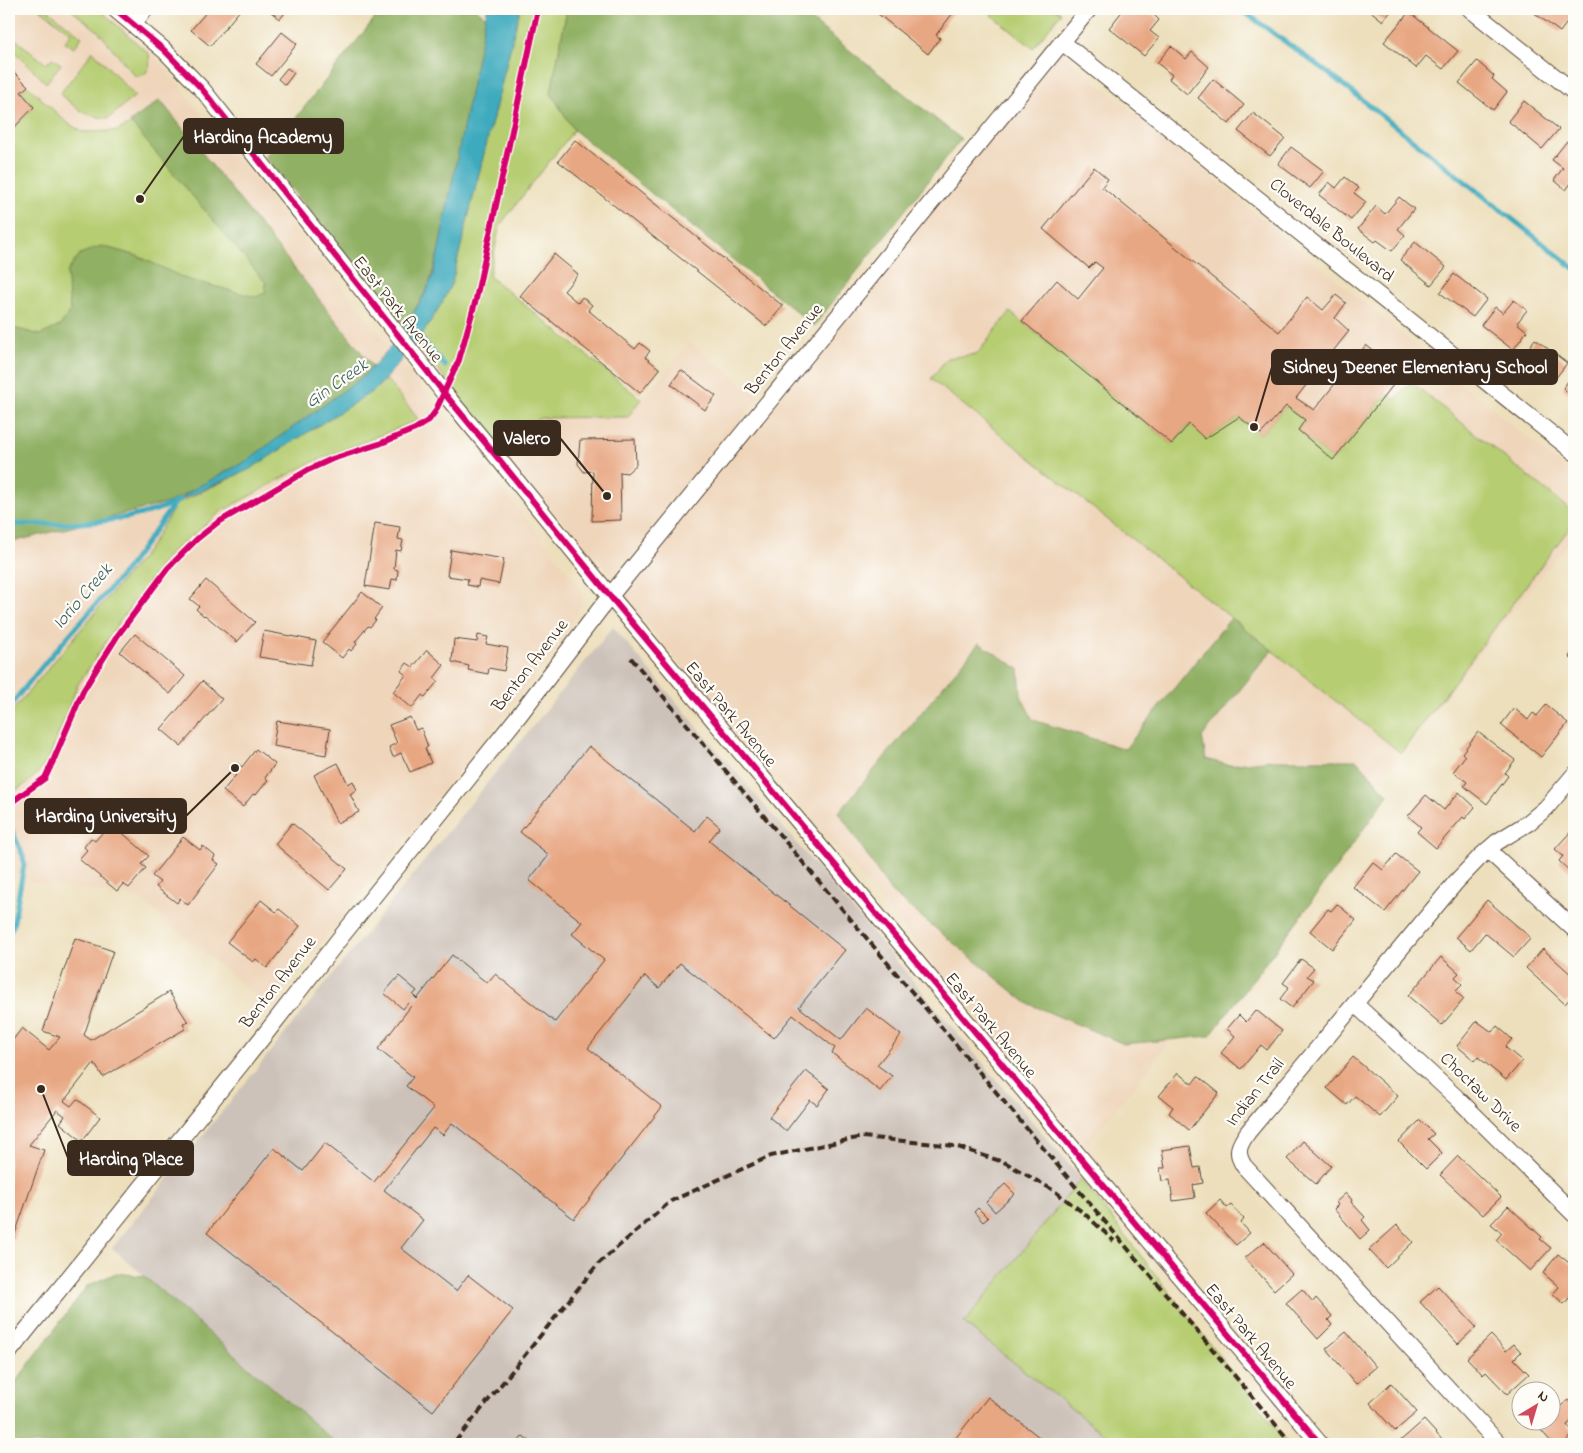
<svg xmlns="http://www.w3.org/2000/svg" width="1583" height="1453" font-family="'Indie Flower',sans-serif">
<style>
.built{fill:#efd6bb;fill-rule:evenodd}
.industrial{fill:#cdc2b9}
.green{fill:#b6cd72;stroke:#787c48}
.forest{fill:#90b064;stroke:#666d41}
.water{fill:#3daabd;stroke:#3c6a6e}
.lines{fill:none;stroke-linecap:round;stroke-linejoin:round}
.stream{stroke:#3daabd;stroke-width:5}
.building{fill:#e8a783}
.minor-casing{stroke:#564536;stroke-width:18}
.minor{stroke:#fff;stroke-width:16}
.rail{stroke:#3b2a1e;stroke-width:4;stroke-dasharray:8 4;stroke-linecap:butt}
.cycleway-casing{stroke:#fdfcf7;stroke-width:9}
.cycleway{stroke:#d6006c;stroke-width:6}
.labels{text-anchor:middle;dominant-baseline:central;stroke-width:4.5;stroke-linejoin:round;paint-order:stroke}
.street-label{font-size:18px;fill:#3b2a1e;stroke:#fdfcf7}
.water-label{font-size:19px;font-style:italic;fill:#3c5d5e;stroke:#fdfcf7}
.leader{fill:none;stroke:#3b2a1e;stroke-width:2}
.callout-dot{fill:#3b2a1e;stroke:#fdfcf7;stroke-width:2}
.callout{fill:#3b2a1e;stroke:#3b2a1e;stroke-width:2}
.callout-label{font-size:19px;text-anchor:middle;font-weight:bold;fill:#fff}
</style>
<rect width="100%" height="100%" fill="#fdfcf7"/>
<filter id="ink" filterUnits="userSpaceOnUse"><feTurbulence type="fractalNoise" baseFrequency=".02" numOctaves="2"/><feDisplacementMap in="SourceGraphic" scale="10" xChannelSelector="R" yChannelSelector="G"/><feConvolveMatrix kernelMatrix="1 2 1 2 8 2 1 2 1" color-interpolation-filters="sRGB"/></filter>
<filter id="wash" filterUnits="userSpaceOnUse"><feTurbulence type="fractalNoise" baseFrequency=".0096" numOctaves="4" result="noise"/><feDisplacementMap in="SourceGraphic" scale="20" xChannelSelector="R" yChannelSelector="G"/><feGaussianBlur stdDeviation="1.12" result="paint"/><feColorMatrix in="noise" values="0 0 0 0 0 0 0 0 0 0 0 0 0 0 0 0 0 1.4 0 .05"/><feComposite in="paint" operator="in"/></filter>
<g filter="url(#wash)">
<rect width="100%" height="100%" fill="#eddfbc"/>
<!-- built -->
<g class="built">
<polygon points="9,9 102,9 155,56 387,343 579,585 583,599 576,616 551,657 269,1007 139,898 12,879 9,890"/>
<path d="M1060 52 1574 476V535L1087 1145 621 594ZM904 359 931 379 1099 513H1098Z"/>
<polygon points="690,342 759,397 613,577 506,458 538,418 628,417"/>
</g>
<!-- industrial -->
<polygon class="industrial" points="613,627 1081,1179 965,1323 1116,1444 338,1444 112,1248"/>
<!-- green -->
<g class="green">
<polygon points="40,9 47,9 82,37 74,48 65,42 71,33"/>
<path d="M70 9H99L149 54C151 65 149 77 135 76L98 31Z"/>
<polygon points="520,9 567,9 551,93 574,130 500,225 489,276 641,399 628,417 539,418 506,458 417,342 442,303 452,282"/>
<polygon points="996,9 1056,9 1061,13 1033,48 991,15"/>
<polygon points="9,34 46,64 52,58 61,64 46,83 9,46"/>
<path d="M93 51 135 96 109 118C84 117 78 109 60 94Z"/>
<polygon points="28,86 65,121 82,132 117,131 153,112 351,364 9,455 9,133 34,107 21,92"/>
<polygon points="1010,312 1172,444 1189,424 1206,438 1239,417 1261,434 1286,406 1305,420 1298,430 1333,460 1387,393 1395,400 1411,382 1574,513 1574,522 1401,753 931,379 947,358 977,354"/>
<path d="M386 379 419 420 310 463 222 511 168 555 117 625 77 686 49 758C39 773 26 787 9 793V715L148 550 176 505 182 501 250 469 363 397 376 389Z"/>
<polygon points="1081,1179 1288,1444 1116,1444 964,1323"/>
</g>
<!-- forest -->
<g class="forest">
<polygon points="382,9 476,9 486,17 438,253 429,285 405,327 265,157"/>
<polygon points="567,9 800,9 809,18 961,139 814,326 574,130 551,93"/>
<polygon points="160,100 373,367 353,384 246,461 178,498 167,503 12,542 9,541 9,330 18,329 40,335 60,326 70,311 67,272 80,254 101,246 138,256 186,279 256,297 265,293 266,283 130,122"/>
<polygon points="1231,618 1272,650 1202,737 1206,759 1228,765 1272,760 1357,760 1388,795 1304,912 1210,1036 1124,1044 1027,1003 891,892 839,812 979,643 1019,669 1021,696 1033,720 1125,749"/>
<polygon points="116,1273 144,1276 337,1444 9,1444 9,1391 87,1286"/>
</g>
<!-- water -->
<polygon class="water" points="487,9 520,9 452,282 442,303 417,342 376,389 250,469 174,503 192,490 246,461 364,376 396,341 425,294 433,275 438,253"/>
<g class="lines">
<!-- stream -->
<g class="stream">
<polyline points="1237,9 1250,16 1332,76 1574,268"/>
<polyline points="416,332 445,366"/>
<path d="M9 524C61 525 132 525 180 500"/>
<polyline points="9,707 49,658 127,569 174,504"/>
<polyline points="9,823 23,856 24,865 13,926 9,933"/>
</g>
</g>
<g id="blocks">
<!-- building -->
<g class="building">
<polygon points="209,9 241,9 210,46 191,30"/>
<polygon points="267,9 288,9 280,19"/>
<polygon points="872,9 956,9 936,35 940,38 928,54"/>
<polygon points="1124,9 1158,9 1153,14 1159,20 1150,31 1159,38 1144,56 1109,28"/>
<polygon points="1368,9 1393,9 1383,21"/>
<polygon points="1529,9 1570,9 1574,13 1560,32"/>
<polygon points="1409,12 1458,51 1443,69 1426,56 1416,68 1384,42"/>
<polygon points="282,32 297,44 271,76 256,64"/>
<polygon points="1574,38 1574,49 1569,44"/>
<polygon points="1171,46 1186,59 1192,52 1209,67 1187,94 1169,79 1172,75 1157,63"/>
<polygon points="1477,61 1494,76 1492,79 1507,92 1493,110 1459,83"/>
<polygon points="9,67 28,86 21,92 34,107 9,133"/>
<polygon points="287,68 294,73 285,85 278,79"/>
<polygon points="1213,79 1244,105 1229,124 1198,98"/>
<polygon points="1524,101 1559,129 1542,149 1508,121"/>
<polygon points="1253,113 1285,138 1270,156 1238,131"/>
<polygon points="575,140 783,306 766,326 558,161"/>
<polygon points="1567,141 1574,146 1574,179 1566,190 1554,180 1563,168 1552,160"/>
<polygon points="1291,147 1324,171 1310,188 1278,164"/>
<polygon points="1094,167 1108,179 1102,187 1279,332 1307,297 1323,310 1336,295 1346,303 1335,318 1349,331 1296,398 1314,410 1366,345 1402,374 1333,460 1298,430 1305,420 1286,406 1261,434 1239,417 1205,439 1189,424 1172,444 1022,321 1057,280 1078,299 1103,268 1095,262 1089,268 1043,229"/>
<polygon points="1345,177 1359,188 1354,193 1366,202 1351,220 1319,195 1329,182 1336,188"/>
<polygon points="1399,197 1414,209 1398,229 1405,235 1392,251 1377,240 1375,242 1358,229 1376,206 1385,214"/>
<polygon points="1415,242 1446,267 1431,285 1400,260"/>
<polygon points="554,254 578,274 564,291 578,303 582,297 592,305 588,310 635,349 640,343 650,351 645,357 660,369 640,393 520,296"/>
<polygon points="1454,274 1487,299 1473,317 1440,293"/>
<polygon points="1514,300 1527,310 1517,323 1527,331 1513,350 1481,325 1495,307 1503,313"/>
<polygon points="1535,339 1567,363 1553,382 1522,357"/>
<polygon points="681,370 716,396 705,410 671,384"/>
<polygon points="1574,373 1574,398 1563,388"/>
<polygon points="635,439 636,465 627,473 620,472 621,520 592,521 593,471 584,472 578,464 580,440"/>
<polygon points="375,523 400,527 398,539 403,540 401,551 396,550 394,569 398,570 397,580 392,579 390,590 365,586"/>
<polygon points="451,550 504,559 499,584 479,580 478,587 467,585 468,579 447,576"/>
<polygon points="206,580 255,622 237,642 205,615 204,616 196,609 199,606 190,599"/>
<polygon points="362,592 382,608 374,619 376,620 370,627 368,626 355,642 357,644 351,651 349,649 342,658 322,642"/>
<polygon points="264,631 316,641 311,665 259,657"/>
<polygon points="135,634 185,676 170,694 120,652"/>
<polygon points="478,635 488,637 486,644 508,648 504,671 489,668 488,674 468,670 469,666 452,662 454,639 477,642"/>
<polygon points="427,650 444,665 434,678 438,681 425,697 422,695 412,708 393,692 406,675 401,671 407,663 413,667"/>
<polygon points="1574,650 1574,661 1569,657"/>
<polygon points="202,681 222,699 181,746 161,729"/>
<polygon points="1546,705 1568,723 1541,757 1501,725 1514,708 1528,720 1533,713 1537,716"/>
<polygon points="410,717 416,730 421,728 428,747 425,748 431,763 410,772 401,753 393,757 389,747 397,743 389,725"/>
<polygon points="277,721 330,729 326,755 273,746"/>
<polygon points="1478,732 1515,760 1505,773 1508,776 1487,804 1464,786 1467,782 1453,772 1465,756 1462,753"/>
<polygon points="589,746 695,831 707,816 720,827 709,841 845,950 799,1007 841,1040 866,1008 901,1035 877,1065 892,1076 880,1091 832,1053 835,1048 793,1015 774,1038 680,963 659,988 645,976 588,1048 662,1107 574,1219 452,1123 443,1135 433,1128 384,1190 423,1220 401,1248 456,1291 468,1275 513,1310 433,1411 207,1233 274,1148 303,1171 325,1143 374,1182 434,1108 406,1086 413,1077 378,1049 411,1006 408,1003 403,1009 384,993 399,976 417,991 413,995 417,999 452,955 487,983 495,974 555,1022 604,960 572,934 582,922 529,880 549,855 520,832"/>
<polygon points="256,749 275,764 265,778 268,780 256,795 253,794 243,807 223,791 236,775 231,771 237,763 242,767"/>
<polygon points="338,763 348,784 353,781 357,790 350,794 359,812 337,823 314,775"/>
<polygon points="1459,792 1475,807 1465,819 1463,817 1436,848 1417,832 1421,827 1408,816 1426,795 1444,810"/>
<polygon points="111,823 149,856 141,864 146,868 129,888 123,884 117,891 79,859 87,850 84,847 91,838 95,841"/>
<polygon points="292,823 347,869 329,890 275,844"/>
<polygon points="1574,828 1574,875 1559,861 1563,856 1555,849"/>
<polygon points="183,837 200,850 203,846 215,856 213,860 219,864 188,905 180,898 177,903 156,887 160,882 152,876"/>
<polygon points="1396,854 1418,871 1385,912 1353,887 1373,862 1383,870"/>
<polygon points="261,900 276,912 279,909 300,926 267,968 256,959 253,962 227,942"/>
<polygon points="1487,900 1531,938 1514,957 1485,933 1471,950 1456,937"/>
<polygon points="1337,904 1356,920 1332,949 1310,931 1328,909 1331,911"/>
<polygon points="75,938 113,951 84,1035 91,1040 169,992 188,1022 183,1023 185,1029 103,1077 94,1063 64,1101 71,1106 77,1099 100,1117 82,1141 60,1123 65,1116 57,1110 29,1145 44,1150 13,1240 9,1239 9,1045 22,1028 49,1050 60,1037 43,1031"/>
<polygon points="1543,949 1574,977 1574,994 1565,1004 1526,968"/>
<polygon points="1441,957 1459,973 1455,977 1462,984 1455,991 1464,999 1442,1025 1408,996"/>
<polygon points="1301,959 1314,968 1307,976 1314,980 1292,1008 1280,999 1289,987 1283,983"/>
<polygon points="1256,1010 1282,1031 1267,1050 1261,1045 1241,1069 1221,1053 1235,1036 1227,1029 1239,1015 1246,1022"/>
<polygon points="1477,1021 1492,1032 1497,1026 1512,1039 1505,1047 1522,1061 1506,1080 1478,1057 1475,1061 1457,1046"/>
<polygon points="1353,1057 1398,1096 1380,1117 1355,1096 1347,1105 1327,1088"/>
<polygon points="806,1071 829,1089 817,1105 810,1100 786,1131 769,1117"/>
<polygon points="1178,1073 1192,1084 1198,1076 1219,1093 1189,1130 1169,1113 1173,1107 1159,1096"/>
<polygon points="1420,1120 1434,1134 1428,1139 1442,1153 1426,1169 1399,1142"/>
<polygon points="1303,1141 1331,1166 1316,1184 1287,1159"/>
<polygon points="1190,1146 1194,1168 1200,1167 1203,1183 1193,1185 1195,1198 1173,1201 1170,1180 1162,1181 1160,1168 1165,1168 1162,1150"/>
<polygon points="1458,1156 1501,1197 1483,1215 1440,1175"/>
<polygon points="1005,1184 1015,1194 995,1212 986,1202"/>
<polygon points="1346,1193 1352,1200 1351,1202 1365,1217 1362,1220 1370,1230 1360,1239 1334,1209 1338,1205 1336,1202"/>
<polygon points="1220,1200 1227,1208 1231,1205 1244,1219 1241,1223 1250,1233 1236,1245 1206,1213"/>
<polygon points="1508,1206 1542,1237 1540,1239 1551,1248 1530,1271 1496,1240 1502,1233 1491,1224"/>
<polygon points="978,1208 988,1218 983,1222 974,1212"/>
<polygon points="1397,1225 1413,1242 1386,1268 1369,1250"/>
<polygon points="1264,1242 1292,1274 1274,1290 1245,1258"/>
<polygon points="1558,1254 1574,1267 1574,1302 1569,1298 1564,1304 1553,1294 1559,1287 1543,1273"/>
<polygon points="1438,1286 1476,1327 1458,1344 1420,1302"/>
<polygon points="1302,1289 1313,1302 1316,1298 1332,1316 1328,1320 1332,1325 1318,1339 1286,1303"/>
<polygon points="1346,1332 1376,1367 1356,1384 1326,1349"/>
<polygon points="1491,1335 1506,1351 1514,1344 1521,1352 1514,1359 1529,1374 1507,1394 1486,1372 1483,1375 1467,1358"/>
<polygon points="1391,1383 1417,1412 1395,1431 1370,1403"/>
<polygon points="988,1397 1048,1444 951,1444"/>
<polygon points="1568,1400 1574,1407 1574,1419 1567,1425 1574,1434 1563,1444 1553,1444 1532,1420 1550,1420 1550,1404 1556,1410"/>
<polygon points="1424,1420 1446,1444 1401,1444 1399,1442"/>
<polygon points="523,1436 534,1444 516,1444"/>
</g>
</g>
</g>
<g filter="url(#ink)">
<use href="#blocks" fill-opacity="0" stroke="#564536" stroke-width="1"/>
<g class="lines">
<defs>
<g id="minor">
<polyline points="115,9 164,50 202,89 426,370 444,393 502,463 610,596 1320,1444"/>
<polyline points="1470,9 1574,92"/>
<polyline points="133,24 145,9"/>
<polyline points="1062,42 1574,452"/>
<polyline points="1488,850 1574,929"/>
<polyline points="1355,1004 1458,1099 1574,1214"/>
<polyline points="9,1352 266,1033 340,938 520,714 610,596 1089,9"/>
<path d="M1499 1444 1244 1166C1235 1152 1239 1145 1248 1132L1456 882 1481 856 1497 842 1528 823 1546 808 1574 775"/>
</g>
</defs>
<!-- minor casing -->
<use href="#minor" class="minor-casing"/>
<!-- minor -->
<use href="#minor" class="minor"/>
<!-- rail -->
<g class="rail">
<polyline points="631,658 1292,1444"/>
<polyline points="455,1442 598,1264 671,1201 771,1156 862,1137 955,1146 1006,1163 1053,1190 1085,1214 1114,1241"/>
</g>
<defs>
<g id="cycleway">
<polyline points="115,9 164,50 202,89 426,370 444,393 502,463 610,596 1320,1444"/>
<polyline points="9,804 45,778 54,759 83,691 118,635 168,568 197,539 217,523 308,470 332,459 379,444 415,429 429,420 435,412 459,360 476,299 538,9"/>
</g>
</defs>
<!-- cycleway casing -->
<use href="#cycleway" class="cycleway-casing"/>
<!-- cycleway -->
<use href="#cycleway" class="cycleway"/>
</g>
</g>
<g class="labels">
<!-- street labels -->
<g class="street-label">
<text transform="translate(1331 231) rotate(39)">Cloverdale Boulevard</text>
<text transform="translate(397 310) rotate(51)">East Park Avenue</text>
<text transform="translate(785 350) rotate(-51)">Benton Avenue</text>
<text transform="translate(531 666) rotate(-52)">Benton Avenue</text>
<text transform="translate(730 715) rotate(50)">East Park Avenue</text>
<text transform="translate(279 983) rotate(-52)">Benton Avenue</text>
<text transform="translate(990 1026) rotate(50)">East Park Avenue</text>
<text transform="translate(1256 1093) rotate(-51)">Indian Trail</text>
<text transform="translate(1480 1093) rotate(44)">Choctaw Drive</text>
<text transform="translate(1250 1337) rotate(50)">East Park Avenue</text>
</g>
<!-- water labels -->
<g class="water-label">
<text transform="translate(337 384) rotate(-35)">Gin Creek</text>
<text transform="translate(83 597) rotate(-49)">Iorio Creek</text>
</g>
</g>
<!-- callouts -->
<path class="leader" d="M140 199L184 136M1254 427L1272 367M607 496L560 438M235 768L186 816M41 1089L68 1158"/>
<g class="callout-dot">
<circle cx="140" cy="199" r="5"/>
<circle cx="1254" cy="427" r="5"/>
<circle cx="607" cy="496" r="5"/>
<circle cx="235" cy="768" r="5"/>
<circle cx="41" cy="1089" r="5"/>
</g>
<g class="callout">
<rect x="184" y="119" width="159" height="34" rx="5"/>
<rect x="1272" y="350" width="285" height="34" rx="5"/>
<rect x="494" y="421" width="66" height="34" rx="5"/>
<rect x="25" y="799" width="161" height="34" rx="5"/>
<rect x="68" y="1141" width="125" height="34" rx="5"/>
</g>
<g class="callout-label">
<text x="263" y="143">Harding Academy</text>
<text x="1415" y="373">Sidney Deener Elementary School</text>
<text x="527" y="444">Valero</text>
<text x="106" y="822">Harding University</text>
<text x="131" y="1165">Harding Place</text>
</g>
<!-- margin -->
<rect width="1583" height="1453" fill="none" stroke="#fdfcf7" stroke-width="30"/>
<!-- north arrow -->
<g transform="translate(1536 1406) rotate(38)"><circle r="24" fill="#fdfcf7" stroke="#afa8a0"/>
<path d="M0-4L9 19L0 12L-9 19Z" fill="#d1495b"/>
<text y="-8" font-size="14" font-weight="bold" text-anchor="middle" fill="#3b2a1e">N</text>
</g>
</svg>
